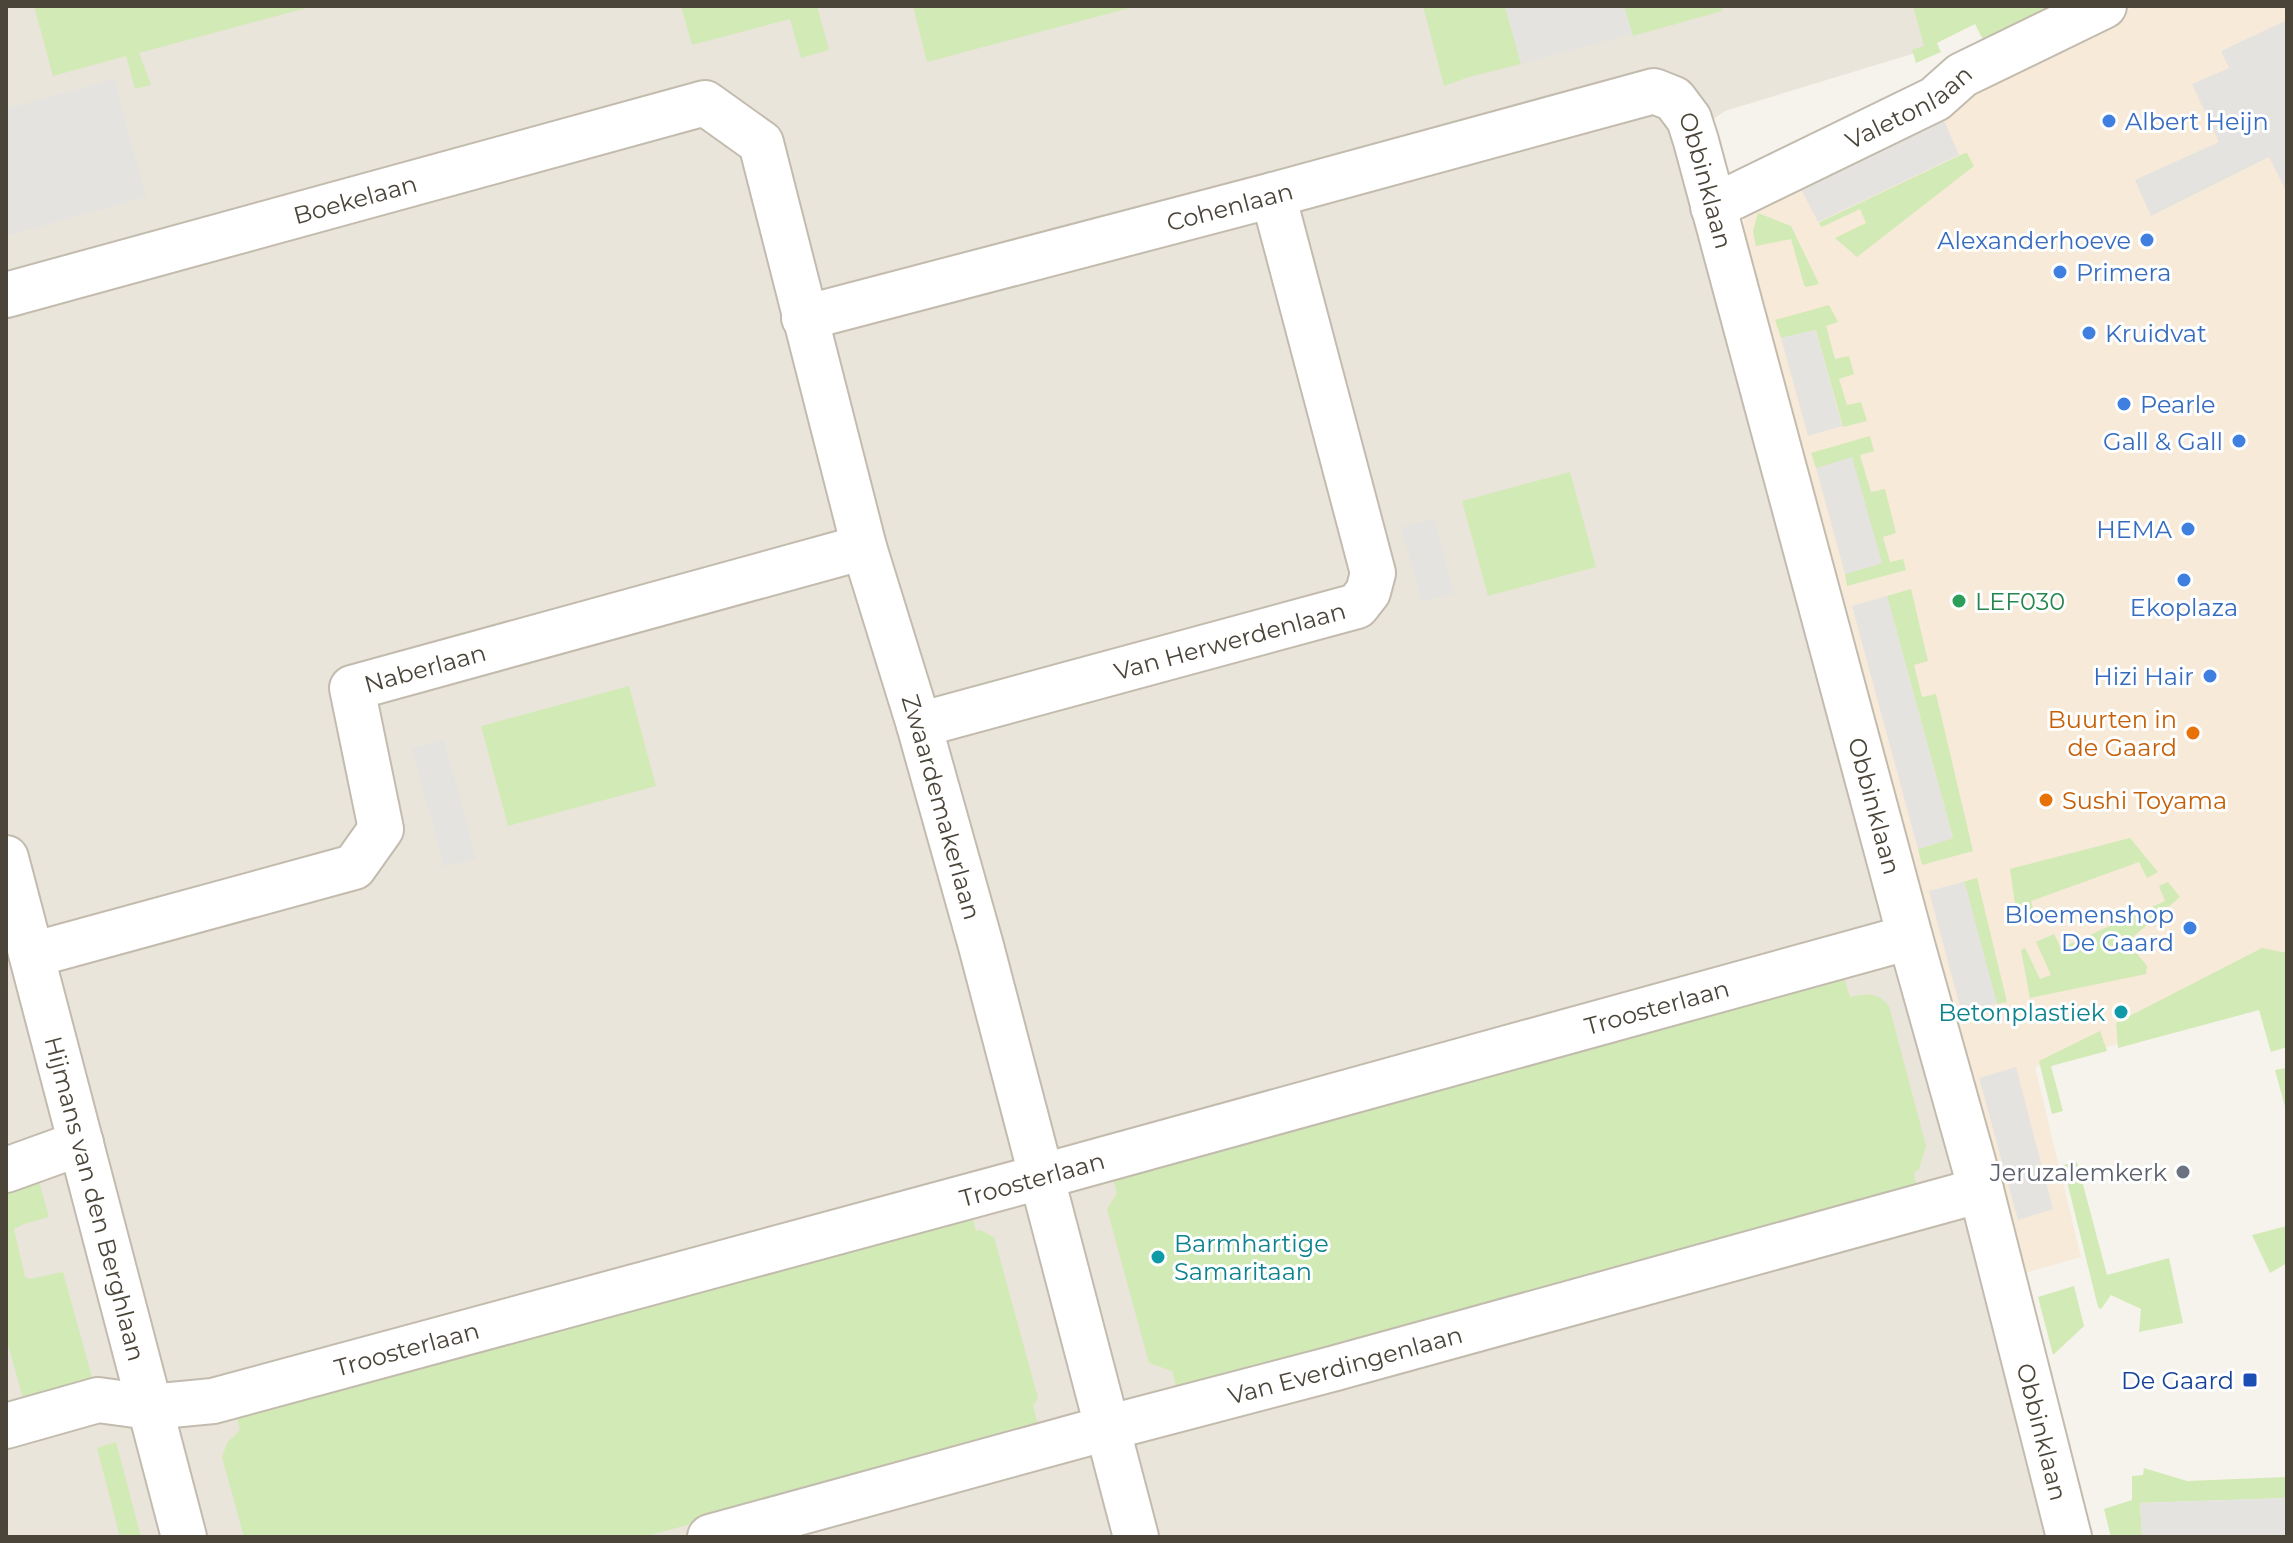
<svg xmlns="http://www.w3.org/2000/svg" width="2293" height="1543" font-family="Montserrat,sans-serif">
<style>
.residential{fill:#eae5da}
.commercial{fill:#f7ead8}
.green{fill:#d2eab5}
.parking{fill:#e5e3e0}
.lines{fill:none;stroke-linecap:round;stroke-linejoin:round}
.minor-casing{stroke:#c2bbae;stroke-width:48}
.minor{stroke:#fff;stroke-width:44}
.shop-dot{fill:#3f7fe0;stroke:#fff;stroke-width:3}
.leisure-dot{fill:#2e9e5b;stroke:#fff;stroke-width:3}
.food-dot{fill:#e8710a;stroke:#fff;stroke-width:3}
.culture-dot{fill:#0f9aa8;stroke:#fff;stroke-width:3}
.worship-dot{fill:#6b7280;stroke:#fff;stroke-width:3}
.transit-dot{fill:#1a4fb4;stroke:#fff;stroke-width:3}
.labels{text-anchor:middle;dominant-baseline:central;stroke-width:6;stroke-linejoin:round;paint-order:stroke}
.street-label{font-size:24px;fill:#4b4439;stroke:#fff}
.shop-label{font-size:24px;fill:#366cbe;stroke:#fff;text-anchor:end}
.leisure-label{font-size:24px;fill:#27864d;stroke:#fff;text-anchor:start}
.food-label{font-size:24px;fill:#c56008;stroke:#fff;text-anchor:end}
.culture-label{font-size:24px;fill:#0d838f;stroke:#fff;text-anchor:end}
.worship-label{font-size:24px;fill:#5b616d;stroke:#fff;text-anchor:end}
.transit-label{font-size:24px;fill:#164399;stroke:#fff;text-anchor:end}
</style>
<rect width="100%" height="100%" fill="#f6f3ec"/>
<!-- residential -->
<polygon class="residential" points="6,6 1921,6 1932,48 1725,111 1674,146 2051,1537 6,1537"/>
<!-- commercial -->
<polygon class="commercial" points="2135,6 2287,6 2287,1002 2247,1008 2035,1067 2081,1257 2018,1275 1741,244 1744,220 1752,202 1957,93"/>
<!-- green -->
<g class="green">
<polygon points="34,6 314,6 139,53 151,85 135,89 126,56 53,76"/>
<polygon points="681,6 817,6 829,50 801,58 790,19 692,45"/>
<polygon points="913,6 1137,6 927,62"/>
<polygon points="1423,6 1505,6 1521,64 1469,77 1444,86"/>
<polygon points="1624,6 1721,6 1722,11 1633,36"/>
<polygon points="1913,6 2073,6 1987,48 1975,24 1937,43 1941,52 1916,63 1912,50 1924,46"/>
<polygon points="1965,153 1967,153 1974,166 1857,257 1835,238 1866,223 1860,209 1822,227 1819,224 1820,222"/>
<polygon points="1758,213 1791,226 1819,284 1806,287 1804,285 1791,239 1756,246 1753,231"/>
<polygon points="1829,305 1838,322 1826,326 1835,359 1849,356 1854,374 1839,379 1847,405 1861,402 1867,421 1843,427 1816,330 1781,338 1775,320"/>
<polygon points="1870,436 1874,451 1860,455 1871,492 1885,489 1896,533 1883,537 1890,562 1903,559 1906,570 1847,586 1845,574 1882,563 1820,468 1816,468 1811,453"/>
<polygon points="1570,472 1596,567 1488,596 1462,501"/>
<polygon points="1911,589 1928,661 1914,665 1922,697 1936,694 1973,851 1922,865 1918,849 1953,838 1887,596"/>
<polygon points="629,686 656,786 508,826 481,726"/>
<polygon points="2130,838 2158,872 2147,878 2139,862 2031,901 2035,917 2018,924 2010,869"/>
<polygon points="1977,878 2007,1002 1996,1004 1965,884 1963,882"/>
<polygon points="2168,882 2180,897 2134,936 2134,950 2147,966 2146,974 2030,998 2021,950 2025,948 2040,979 2051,975 2036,942 2054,934 2061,948 2165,901 2159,886"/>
<polygon points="2262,948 2287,953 2287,1047 2271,1052 2259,1010 2118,1048 2116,1023"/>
<path d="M1843 974 1850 997C1867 993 1877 992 1889 1006L1926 1146 1919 1169 1914 1173 1917 1188 1178 1394 1172 1371 1149 1363 1107 1209 1117 1193 1111 1171Z"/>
<polygon points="2100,1031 2107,1051 2051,1066 2063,1111 2052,1114 2039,1061"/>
<polygon points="2287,1068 2287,1114 2275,1070"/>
<polygon points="2077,1162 2107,1275 2169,1258 2183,1323 2139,1332 2141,1309 2111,1295 2101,1309 2098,1307 2063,1165"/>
<polygon points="38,1178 49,1217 24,1224 14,1229 25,1277 29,1279 63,1272 93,1381 24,1402 6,1337 6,1188"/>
<polygon points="970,1208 976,1231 980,1230 994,1237 1038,1398 1033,1405 1039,1430 643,1537 244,1537 222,1457 227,1443 240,1430 236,1415"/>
<polygon points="2287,1226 2287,1263 2270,1273 2252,1235"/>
<polygon points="2074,1286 2084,1326 2053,1355 2038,1297"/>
<polygon points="116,1442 141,1537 120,1537 97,1448"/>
<polygon points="2144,1468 2187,1481 2287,1477 2287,1498 2140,1503 2142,1536 2111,1537 2104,1509 2132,1500 2132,1476 2143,1475"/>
</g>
<!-- parking -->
<g class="parking">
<polygon points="1505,6 1624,6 1632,34 1521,64"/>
<polygon points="2287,20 2287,193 2269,157 2151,216 2135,180 2219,142 2192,84 2229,68 2221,51"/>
<polygon points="114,79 146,197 6,236 6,109"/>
<polygon points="1940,112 1959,155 1818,222 1797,181"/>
<polygon points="1816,330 1842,426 1808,436 1781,338"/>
<polygon points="1852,457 1882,563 1845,574 1816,468"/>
<polygon points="1434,519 1454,593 1422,602 1401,527"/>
<polygon points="1887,596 1953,838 1918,849 1852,606"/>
<polygon points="444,739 476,859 444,867 412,748"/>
<polygon points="1963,882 1965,884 1997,1003 1962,1014 1929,891"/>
<polygon points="2016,1067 2053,1209 2018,1220 1979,1078"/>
<polygon points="2287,1498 2287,1537 2130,1537 2142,1535 2140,1503"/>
</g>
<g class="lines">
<defs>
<g id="minor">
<path id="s1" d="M1713 207 1935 99 1962 75 2104 6"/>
<path id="s2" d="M6 295 705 103 761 143 864 547 919 725 981 946 1136 1537"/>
<path id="s3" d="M804 318 1273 195 1654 91 1674 99 1689 119 1696 141 1910 937 1981 1190 2069 1537"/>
<path id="s4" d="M919 725 1357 606 1368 592 1373 573 1273 195"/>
<path id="s5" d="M6 858 184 1537"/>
<path id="s6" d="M32 955 354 867 381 829 352 688 864 547"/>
<polyline points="6,1170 81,1143"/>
<path id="s7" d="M6 1426 98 1400 150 1407 213 1401 1040 1177 1910 937"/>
<path id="s8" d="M710 1537 1107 1428 1332 1369 1981 1190"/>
</g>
</defs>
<!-- minor casing -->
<use href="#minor" class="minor-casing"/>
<!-- minor -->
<use href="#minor" class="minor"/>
</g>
<!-- markers -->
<g class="shop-dot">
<circle cx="2109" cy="121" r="8"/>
<circle cx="2147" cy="240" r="8"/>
<circle cx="2060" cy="272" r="8"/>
<circle cx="2089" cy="333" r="8"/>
<circle cx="2124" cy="404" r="8"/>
<circle cx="2239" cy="441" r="8"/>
<circle cx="2188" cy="529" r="8"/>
<circle cx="2184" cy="580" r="8"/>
<circle cx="2210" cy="676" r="8"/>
<circle cx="2190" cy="928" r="8"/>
</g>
<circle class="leisure-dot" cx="1959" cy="601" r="8"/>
<g class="food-dot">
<circle cx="2193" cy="733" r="8"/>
<circle cx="2046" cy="800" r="8"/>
</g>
<g class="culture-dot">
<circle cx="2121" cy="1012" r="8"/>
<circle cx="1158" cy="1257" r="8"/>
</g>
<circle class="worship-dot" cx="2183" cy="1172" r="8"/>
<rect class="transit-dot" x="2242" y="1372" width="16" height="16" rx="4"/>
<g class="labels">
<!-- street labels -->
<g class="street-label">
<text stroke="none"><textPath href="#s1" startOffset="220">Valetonlaan</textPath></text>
<text stroke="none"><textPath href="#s3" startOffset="990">Obbinklaan</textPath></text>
<text stroke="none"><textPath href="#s2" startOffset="362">Boekelaan</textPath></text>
<text stroke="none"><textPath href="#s3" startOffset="440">Cohenlaan</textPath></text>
<text stroke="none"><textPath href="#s4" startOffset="322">Van Herwerdenlaan</textPath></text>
<text stroke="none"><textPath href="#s6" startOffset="600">Naberlaan</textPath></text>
<text stroke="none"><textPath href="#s3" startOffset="1638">Obbinklaan</textPath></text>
<text stroke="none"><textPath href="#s2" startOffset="1482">Zwaardemakerlaan</textPath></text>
<text stroke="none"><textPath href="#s7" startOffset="1708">Troosterlaan</textPath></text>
<text stroke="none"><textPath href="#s7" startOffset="1060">Troosterlaan</textPath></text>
<text stroke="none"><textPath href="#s5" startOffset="352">Hijmans van den Berghlaan</textPath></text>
<text stroke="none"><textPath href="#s7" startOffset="412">Troosterlaan</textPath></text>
<text stroke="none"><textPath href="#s8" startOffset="658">Van Everdingenlaan</textPath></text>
<text stroke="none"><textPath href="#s3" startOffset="2286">Obbinklaan</textPath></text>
</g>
<!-- shop labels -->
<g class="shop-label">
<text x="2125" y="121" text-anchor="start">Albert Heijn</text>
<text x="2131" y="240">Alexanderhoeve</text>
<text x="2076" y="272" text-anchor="start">Primera</text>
<text x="2105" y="333" text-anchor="start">Kruidvat</text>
<text x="2140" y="404" text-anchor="start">Pearle</text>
<text x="2223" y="441">Gall &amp; Gall</text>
<text x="2172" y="529">HEMA</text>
<text x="2184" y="607" text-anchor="middle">Ekoplaza</text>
<text x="2194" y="676">Hizi Hair</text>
<text x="2174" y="914">Bloemenshop<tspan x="2174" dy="28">De Gaard</tspan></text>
</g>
<!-- leisure labels -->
<g class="leisure-label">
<text x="1975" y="601">LEF030</text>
</g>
<!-- food labels -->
<g class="food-label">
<text x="2177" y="719">Buurten in<tspan x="2177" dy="28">de Gaard</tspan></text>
<text x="2062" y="800" text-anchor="start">Sushi Toyama</text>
</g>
<!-- culture labels -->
<g class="culture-label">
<text x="2105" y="1012">Betonplastiek</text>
<text x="1174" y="1243" text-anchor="start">Barmhartige<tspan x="1174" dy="28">Samaritaan</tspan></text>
</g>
<!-- worship labels -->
<g class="worship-label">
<text x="2167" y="1172">Jeruzalemkerk</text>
</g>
<!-- transit labels -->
<g class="transit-label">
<text x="2234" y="1380">De Gaard</text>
</g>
</g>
<!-- border -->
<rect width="2293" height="1543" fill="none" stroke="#4b4439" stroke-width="16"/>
</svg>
